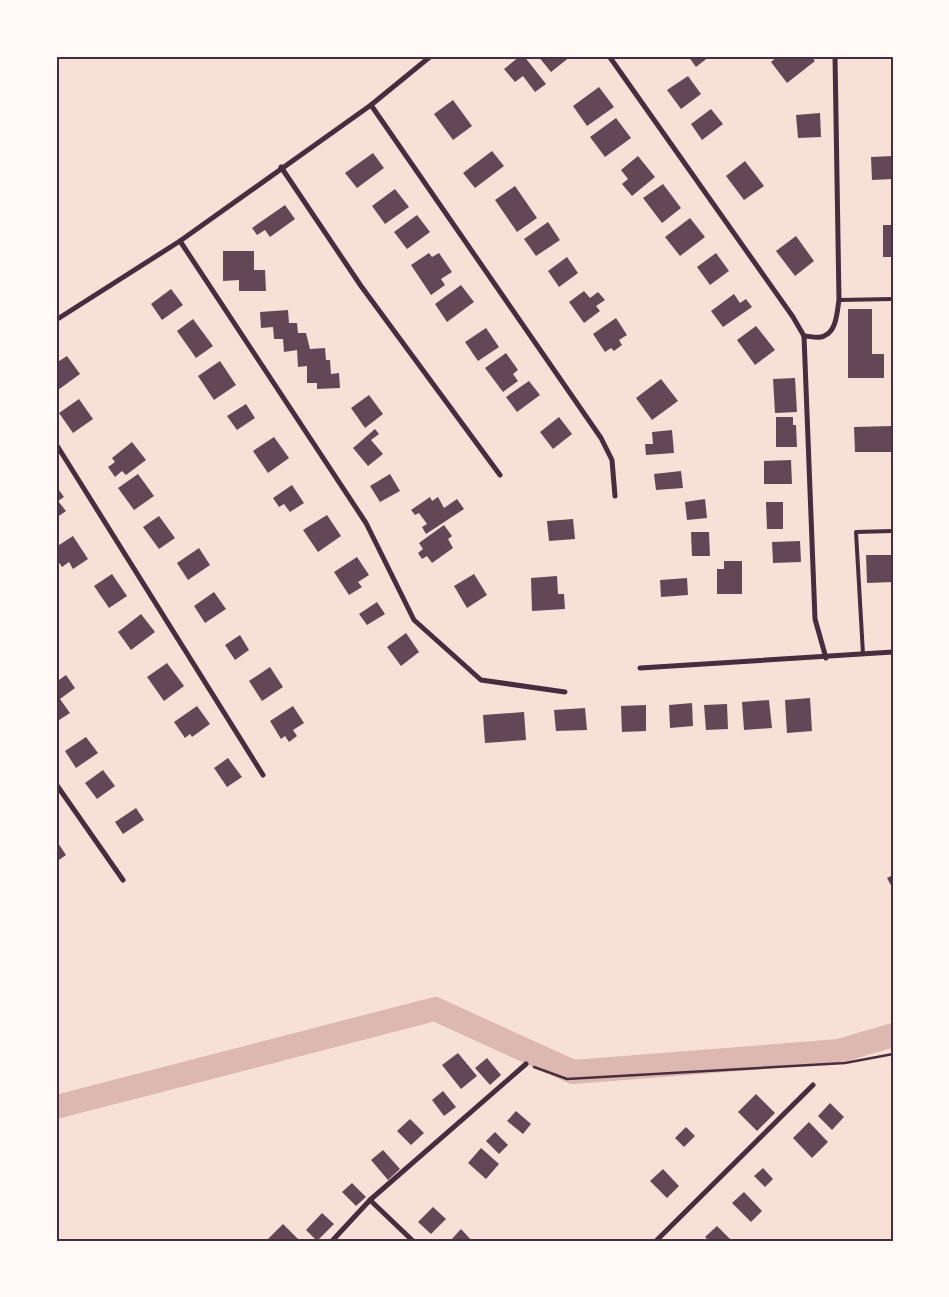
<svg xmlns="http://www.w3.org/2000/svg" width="949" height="1297" font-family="Barlow,sans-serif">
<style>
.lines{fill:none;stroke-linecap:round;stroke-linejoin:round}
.river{stroke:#dcb8b0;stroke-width:24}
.building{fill:#644757}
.path{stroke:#4a2c40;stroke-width:2.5}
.service{stroke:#4a2c40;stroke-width:4}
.minor{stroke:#4a2c40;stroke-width:5}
.neatline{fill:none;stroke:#4a2c40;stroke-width:2}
</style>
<rect width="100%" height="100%" fill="#f7e1d7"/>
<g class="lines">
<!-- river -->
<polyline class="river" points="56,1107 435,1009 573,1072 839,1051 893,1035"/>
</g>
<!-- building -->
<g class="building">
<polygon points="520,56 524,56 546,84 535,92 523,76 515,82 504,69"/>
<polygon points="538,56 571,56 551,72"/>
<polygon points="688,56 710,56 696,67"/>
<polygon points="778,56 811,56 815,61 787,83 771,62"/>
<polygon points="688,76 701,94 681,109 667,90"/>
<polygon points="599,87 614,107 587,126 573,106"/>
<polygon points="453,100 472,126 453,140 434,114"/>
<polygon points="711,109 723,124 702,140 691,124"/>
<polygon points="820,113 821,137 798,138 796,115"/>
<polygon points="616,118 631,138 605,157 590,137"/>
<polygon points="492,151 504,166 475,188 463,173"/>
<polygon points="373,153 384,168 357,188 345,173"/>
<polygon points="638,156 655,177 632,196 622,184 628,179 621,170"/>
<polygon points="893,156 893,179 872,180 871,157"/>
<polygon points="745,161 764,186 744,200 726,176"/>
<polygon points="663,184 681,208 662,223 643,198"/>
<polygon points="515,186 537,218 517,232 495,200"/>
<polygon points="395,189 409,207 385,224 372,206"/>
<polygon points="285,205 295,219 270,237 265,230 257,235 252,228"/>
<polygon points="417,215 430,232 407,249 394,232"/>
<polygon points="690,218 705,237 680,256 665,237"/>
<polygon points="548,222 560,240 536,256 524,239"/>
<rect x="883" y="225" width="10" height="32"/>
<polygon points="796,236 814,261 795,276 776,251"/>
<polygon points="223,251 254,251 254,270 265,270 266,291 239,291 239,280 223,281"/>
<polygon points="429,253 432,257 439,253 452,272 441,279 445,285 431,295 411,265"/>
<polygon points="716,253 729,271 710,285 697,267"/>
<polygon points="567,257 578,273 559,287 548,271"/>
<polygon points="461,285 474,302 447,322 435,304"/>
<polygon points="171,289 183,305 162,320 151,304"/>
<polygon points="584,291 590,298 598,292 605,300 596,306 600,311 584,323 569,302"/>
<polygon points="734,294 740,303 746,299 752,307 723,327 711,311"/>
<polygon points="848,309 872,309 872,354 884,354 884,378 848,378"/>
<polygon points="288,310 289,323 297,323 298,333 306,333 310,349 325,348 326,360 330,360 331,374 339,373 340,388 317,389 317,383 307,383 307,366 298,367 297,350 284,352 283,339 274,339 273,327 261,328 260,312"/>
<polygon points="616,318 627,335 619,340 622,345 614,351 611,348 605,352 593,334"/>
<polygon points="193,319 213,346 196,358 177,331"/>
<polygon points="756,326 775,350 755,365 737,340"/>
<polygon points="486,328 499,347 478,361 465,342"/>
<polygon points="506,353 518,370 513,374 518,381 503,392 485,368"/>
<polygon points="67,356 80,374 58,390 56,363"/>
<polygon points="220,361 236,385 214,400 198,376"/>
<polygon points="795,378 797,412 775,413 773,379"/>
<polygon points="661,379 678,401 652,420 636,398"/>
<polygon points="529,381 540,395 517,412 506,397"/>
<polygon points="369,395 383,414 365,428 351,408"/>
<polygon points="79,399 93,419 73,433 59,413"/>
<polygon points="246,404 255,418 237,430 227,416"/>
<polygon points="559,417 572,434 553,449 540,432"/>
<polygon points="776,417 793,417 793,425 796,425 797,447 776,447"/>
<polygon points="893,426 893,452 855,452 854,427"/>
<polygon points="375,429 379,434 371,440 383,454 368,466 353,448"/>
<polygon points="672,430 674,453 646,455 645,444 653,444 652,432"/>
<polygon points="274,437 289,458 268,473 253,451"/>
<polygon points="132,442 146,460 126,475 122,471 115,477 108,467 115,462 112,458"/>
<polygon points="791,460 792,484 764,484 764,461"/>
<polygon points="681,471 683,488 656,490 654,474"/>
<polygon points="138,474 154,496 134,510 118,488"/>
<polygon points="390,474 400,491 380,502 370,486"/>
<polygon points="292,485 304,503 290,512 284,504 279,507 273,498"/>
<polygon points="56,486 64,497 58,501 66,511 56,518"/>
<polygon points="430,497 432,501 438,497 444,508 457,499 464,509 426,534 422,527 427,524 419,513 415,515 411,510"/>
<polygon points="705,499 707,518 687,520 685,502"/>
<polygon points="766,502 783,502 783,529 767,529"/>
<polygon points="327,515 341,536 318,552 303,530"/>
<polygon points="159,516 175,538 159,549 143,527"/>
<polygon points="573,519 575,539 549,541 547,521"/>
<polygon points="444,525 452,536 448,539 453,548 432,563 427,556 422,559 418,553 423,549 419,543"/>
<polygon points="691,532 709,532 710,556 692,556"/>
<polygon points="73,536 88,559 73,569 69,562 62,567 56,558 56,547"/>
<polygon points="800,541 801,562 773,563 772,542"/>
<polygon points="199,548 210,565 188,580 177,563"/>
<polygon points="866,555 893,555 893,582 867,583"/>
<polygon points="357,557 369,575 358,582 362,587 349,595 334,572"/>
<polygon points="724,561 742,561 742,594 717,594 717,569 724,569"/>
<polygon points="112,574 127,596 109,608 94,586"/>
<polygon points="474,574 487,595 467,608 454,586"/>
<polygon points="557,576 558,594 564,594 565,609 532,611 531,578"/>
<polygon points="687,578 688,595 661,597 660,580"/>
<polygon points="214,592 226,609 205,623 194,606"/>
<polygon points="377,602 385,614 367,625 359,614"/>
<polygon points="141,614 155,632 131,650 118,632"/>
<polygon points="406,633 419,652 401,666 387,647"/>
<polygon points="240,635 249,650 235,660 225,645"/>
<polygon points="167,663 184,686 164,701 147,677"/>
<polygon points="270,667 283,687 262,701 249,681"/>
<polygon points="66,675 75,688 60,699 70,713 56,722 56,682"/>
<polygon points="810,698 812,731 787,733 785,700"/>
<polygon points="769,700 772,728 744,730 742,702"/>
<polygon points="692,703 693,726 670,728 669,705"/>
<polygon points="727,704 728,729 706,730 704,705"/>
<polygon points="646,705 646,731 622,732 621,706"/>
<polygon points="197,706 210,724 192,737 190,734 185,738 174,722"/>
<polygon points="293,706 304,723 293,730 297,736 289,742 285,736 281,739 270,721"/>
<polygon points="585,708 587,730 556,731 554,710"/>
<polygon points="524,712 526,740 485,743 483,715"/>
<polygon points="86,737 98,753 76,768 65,751"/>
<polygon points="228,758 242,777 227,787 214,768"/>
<polygon points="103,770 115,786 97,799 85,783"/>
<polygon points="136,808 144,820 123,834 115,822"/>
<polygon points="56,840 66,855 56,862"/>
<polygon points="893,875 893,889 887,878"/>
<polygon points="458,1053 477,1076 461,1089 442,1065"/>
<polygon points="487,1058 501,1075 490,1085 475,1068"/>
<polygon points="443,1091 456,1107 444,1116 432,1100"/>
<polygon points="756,1094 775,1113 757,1131 738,1112"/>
<polygon points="830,1103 844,1117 832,1130 818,1116"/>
<polygon points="516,1111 531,1124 523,1134 507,1121"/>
<polygon points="410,1119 424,1133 411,1145 397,1131"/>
<polygon points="809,1122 828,1142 812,1158 793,1138"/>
<polygon points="686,1127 695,1136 684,1147 675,1138"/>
<polygon points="495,1132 508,1145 499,1154 486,1141"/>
<polygon points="481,1148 499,1164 486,1179 468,1163"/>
<polygon points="383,1150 400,1169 388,1180 371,1160"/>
<polygon points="763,1168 773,1179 765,1187 754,1176"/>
<polygon points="663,1169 679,1186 667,1198 650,1181"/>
<polygon points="352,1183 366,1197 356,1206 342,1192"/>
<polygon points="744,1192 762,1211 751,1222 732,1203"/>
<polygon points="433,1207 446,1219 431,1234 418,1222"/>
<polygon points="322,1213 334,1224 317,1241 306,1230"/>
<polygon points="283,1224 298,1239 297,1241 266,1241"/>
<polygon points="717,1226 732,1241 709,1241 705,1237"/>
<polygon points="461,1229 472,1241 450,1241"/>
</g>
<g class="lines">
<!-- path -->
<polyline class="path" points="534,1067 567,1079 845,1063 893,1054"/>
<!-- service -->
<g class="service">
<polyline points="839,300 893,299"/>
<polyline points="863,654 856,532 893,531"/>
</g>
<!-- minor -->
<g class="minor">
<polyline points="609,56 793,317 804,336 815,619 826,658"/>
<polyline points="371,105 601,438 612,460 615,496"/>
<polyline points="281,167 361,286 500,475"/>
<polyline points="180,241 366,523 414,620 481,680 565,692"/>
<polyline points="56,320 180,241 371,105 431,56"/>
<path d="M804 336C810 336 819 339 824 336 837 331 837 311 839 300L835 56"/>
<polyline points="56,444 263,775"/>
<polyline points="640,668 893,652"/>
<polyline points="56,784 123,880"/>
<polyline points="370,1200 413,1241"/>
<polyline points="332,1241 370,1200 526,1064"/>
<polyline points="656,1241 813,1085"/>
</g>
</g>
<!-- border -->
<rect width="949" height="1297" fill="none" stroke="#fffaf5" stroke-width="115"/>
<rect x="58" y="58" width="834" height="1182" class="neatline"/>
</svg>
